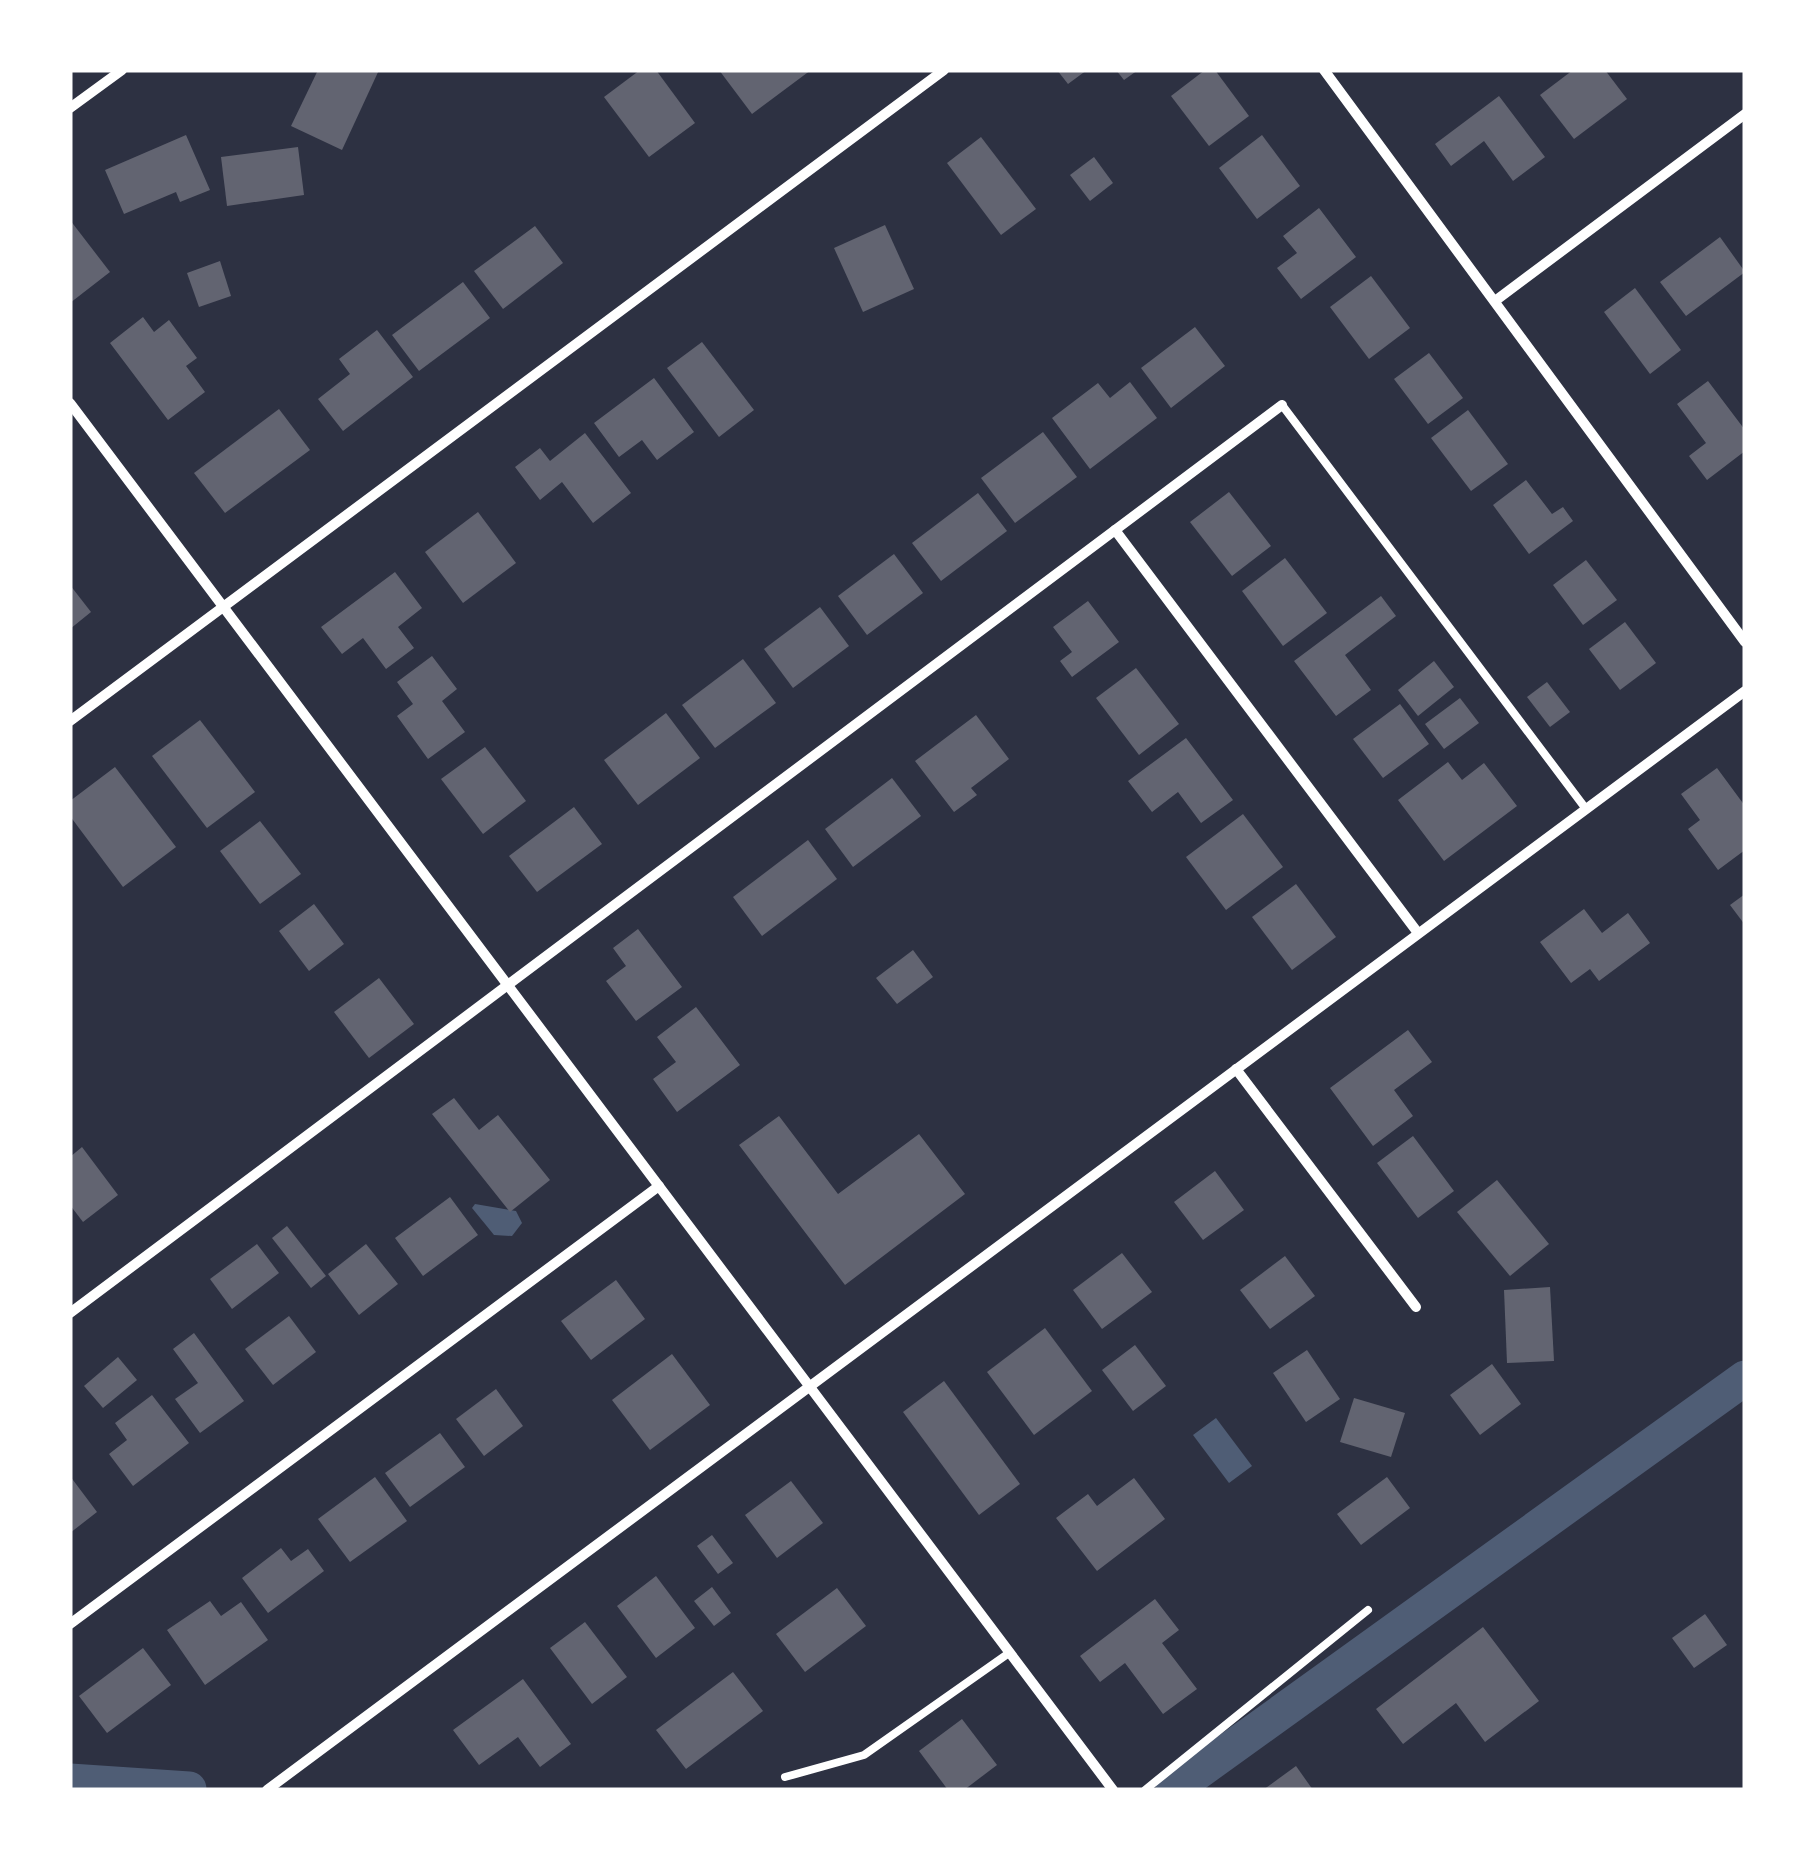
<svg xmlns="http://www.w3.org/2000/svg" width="1815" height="1860" font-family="Jost,sans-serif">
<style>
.water{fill:#4f5d75}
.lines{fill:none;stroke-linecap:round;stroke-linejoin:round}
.canal{stroke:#4f5d75;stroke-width:35}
.building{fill:#626471}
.service{stroke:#fff;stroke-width:8}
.minor{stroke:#fff;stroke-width:10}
</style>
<rect width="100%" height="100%" fill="#2d3142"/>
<!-- water -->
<g class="water">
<polygon points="475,1204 516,1211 522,1223 512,1236 494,1235 472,1208"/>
<polygon points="1216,1418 1252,1466 1229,1483 1193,1435"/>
</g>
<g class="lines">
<!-- canal -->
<g class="canal">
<polyline points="70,1781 189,1789"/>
<polyline points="1173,1790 1745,1378"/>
</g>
</g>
<!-- building -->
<g class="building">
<polygon points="318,70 379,70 342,150 291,126"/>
<polygon points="640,70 656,70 695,123 649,157 604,97"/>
<polygon points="719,70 811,70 752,114"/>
<polygon points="1057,70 1087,70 1068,84"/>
<polygon points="1116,70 1138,70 1124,80"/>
<polygon points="1205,70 1215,70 1249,116 1209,146 1171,96"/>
<polygon points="1573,70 1605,70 1627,99 1574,139 1540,95"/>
<polygon points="1499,96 1545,157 1513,181 1484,141 1451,166 1435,144"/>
<polygon points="186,135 210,190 180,202 176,192 124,214 105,170"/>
<polygon points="1262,135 1300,186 1257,219 1219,168"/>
<polygon points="981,137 1036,209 1001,235 947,163"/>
<polygon points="298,147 304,195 227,206 221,157"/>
<polygon points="1094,157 1113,183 1090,201 1070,175"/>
<polygon points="1319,208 1356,257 1301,299 1277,268 1297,253 1283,236"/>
<polygon points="70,220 110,272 70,303"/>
<polygon points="885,225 914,289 863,312 834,248"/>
<polygon points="535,226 563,263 503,309 474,271"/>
<polygon points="1720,237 1745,272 1686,316 1660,282"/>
<polygon points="220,261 231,296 199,307 187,273"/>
<polygon points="1371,276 1410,328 1369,359 1330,307"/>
<polygon points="463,282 490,318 419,371 392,335"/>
<polygon points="1635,288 1681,350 1650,374 1604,312"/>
<polygon points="143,317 154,332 169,320 197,358 186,366 205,392 168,420 110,343"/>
<polygon points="1195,327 1225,366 1171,408 1141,368"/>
<polygon points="377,330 413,377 343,431 318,399 350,374 339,359"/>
<polygon points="702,342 754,410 719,437 667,368"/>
<polygon points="1429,353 1463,398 1428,424 1394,379"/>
<polygon points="654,378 694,432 657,460 642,440 619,457 594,423"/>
<polygon points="1708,381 1745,430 1745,451 1707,480 1689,456 1706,443 1677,404"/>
<polygon points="1130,382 1157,418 1090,469 1052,418 1098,383 1110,398"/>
<polygon points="279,409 310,450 225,513 194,473"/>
<polygon points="1468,410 1508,464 1471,491 1431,438"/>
<polygon points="1043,432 1077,477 1015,523 981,478"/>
<polygon points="585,433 631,493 593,523 562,482 540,500 515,467 540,448 550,461"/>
<polygon points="1526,480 1552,514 1563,507 1573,521 1529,554 1493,505"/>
<polygon points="1229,492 1271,546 1232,576 1190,522"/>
<polygon points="978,493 1007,531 941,581 912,543"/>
<polygon points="478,512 516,563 463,603 425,552"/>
<polygon points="894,554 923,593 867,635 838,596"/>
<polygon points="1285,558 1327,613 1283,646 1242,591"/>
<polygon points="1586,560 1617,600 1583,625 1553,585"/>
<polygon points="395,572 422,608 398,627 414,648 386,669 363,638 342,654 321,627"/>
<polygon points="70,585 91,612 70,629"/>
<polygon points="1381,596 1396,616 1345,655 1371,690 1336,716 1294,661"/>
<polygon points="1088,601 1119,642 1072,677 1060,661 1072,652 1053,627"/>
<polygon points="820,607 849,646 793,688 764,649"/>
<polygon points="1625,622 1656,663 1620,690 1589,649"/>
<polygon points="432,656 457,689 442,701 465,732 428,759 397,716 413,704 397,682"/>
<polygon points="743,659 776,703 715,748 682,705"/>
<polygon points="1434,661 1454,687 1418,716 1398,690"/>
<polygon points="1136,668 1179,724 1139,755 1096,698"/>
<polygon points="1547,682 1570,712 1550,727 1527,697"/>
<polygon points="1460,698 1479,723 1444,749 1425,724"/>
<polygon points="1400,704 1429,744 1383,778 1353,739"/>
<polygon points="666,713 700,758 638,805 604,760"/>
<polygon points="976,715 1009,759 971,788 977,795 954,812 915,761"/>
<polygon points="200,720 255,792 207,828 152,756"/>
<polygon points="1186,738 1233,800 1201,823 1178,792 1152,812 1128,781"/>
<polygon points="485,747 526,801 483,834 441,779"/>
<polygon points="1448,762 1462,780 1484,763 1517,806 1444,861 1398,800"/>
<polygon points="115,767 176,847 123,887 70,816 70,801"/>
<polygon points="1717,768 1745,806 1745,850 1718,870 1688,829 1700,820 1681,794"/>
<polygon points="892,778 921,816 853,867 825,829"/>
<polygon points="574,807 602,844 537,892 509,856"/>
<polygon points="1243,814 1283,867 1226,910 1186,857"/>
<polygon points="260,821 301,874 260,904 220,851"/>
<polygon points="808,840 837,879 762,936 733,897"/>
<polygon points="1296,884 1336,937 1292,970 1252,917"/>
<polygon points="1745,894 1745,925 1730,905"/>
<polygon points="314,904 344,944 309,971 279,931"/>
<polygon points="1584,909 1602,933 1628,913 1650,943 1599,981 1590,969 1571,983 1540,942"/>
<polygon points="638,929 682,987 636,1021 606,981 626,966 613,948"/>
<polygon points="913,950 933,977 897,1004 876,978"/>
<polygon points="379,978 414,1024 369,1058 334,1012"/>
<polygon points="696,1007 740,1065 677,1112 653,1079 676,1062 657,1037"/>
<polygon points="1408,1030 1432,1062 1394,1090 1413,1116 1373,1146 1330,1088"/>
<polygon points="454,1098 479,1130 498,1115 550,1180 510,1212 432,1114"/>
<polygon points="779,1116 838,1194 919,1134 965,1194 845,1285 739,1145"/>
<polygon points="1413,1136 1454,1191 1418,1218 1377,1163"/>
<polygon points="82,1147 118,1195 83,1222 70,1205 70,1157"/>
<polygon points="1215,1171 1244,1210 1203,1240 1174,1202"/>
<polygon points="1497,1180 1549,1244 1510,1276 1457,1212"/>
<polygon points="450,1197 478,1235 423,1276 395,1238"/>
<polygon points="287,1226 326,1276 311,1288 272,1238"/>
<polygon points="257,1244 279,1273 232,1309 210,1279"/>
<polygon points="366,1244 398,1284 359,1315 328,1274"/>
<polygon points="1122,1253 1152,1292 1102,1329 1073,1290"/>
<polygon points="1285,1256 1315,1296 1270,1329 1240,1290"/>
<polygon points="616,1280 645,1319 591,1360 561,1321"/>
<polygon points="1550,1287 1554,1361 1507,1363 1504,1290"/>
<polygon points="289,1316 316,1352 273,1385 245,1349"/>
<polygon points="1045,1328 1092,1391 1034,1435 987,1372"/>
<polygon points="194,1333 244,1401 200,1433 175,1399 198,1383 173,1349"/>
<polygon points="1135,1345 1166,1386 1133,1411 1102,1370"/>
<polygon points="1307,1350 1340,1399 1306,1422 1273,1373"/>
<polygon points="672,1354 710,1405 650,1450 612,1400"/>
<polygon points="118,1357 137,1380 103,1408 84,1386"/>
<polygon points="1492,1364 1521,1404 1480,1435 1450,1395"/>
<polygon points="944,1381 1020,1484 979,1515 903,1412"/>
<polygon points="496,1389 523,1426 484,1456 456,1419"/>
<polygon points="152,1395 189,1443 133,1486 109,1454 127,1440 115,1423"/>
<polygon points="1354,1398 1405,1413 1391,1457 1340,1442"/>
<polygon points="440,1433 465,1467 410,1507 385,1473"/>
<polygon points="70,1476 97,1512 70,1533"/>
<polygon points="375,1477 407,1521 350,1562 318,1519"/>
<polygon points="1387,1477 1410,1508 1361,1545 1337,1514"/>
<polygon points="1134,1478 1165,1519 1097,1571 1056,1518 1088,1494 1097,1506"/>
<polygon points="791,1481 823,1523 777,1558 745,1515"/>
<polygon points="712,1535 733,1563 718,1574 697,1546"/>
<polygon points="281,1548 291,1561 308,1549 324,1571 268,1613 242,1578"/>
<polygon points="656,1576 695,1628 656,1658 617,1606"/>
<polygon points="712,1587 731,1613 714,1626 694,1601"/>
<polygon points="837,1588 866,1626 805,1672 776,1634"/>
<polygon points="1155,1599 1179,1630 1162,1643 1197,1689 1163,1714 1125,1663 1100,1682 1080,1656"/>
<polygon points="210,1601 221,1616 241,1602 268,1640 205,1685 167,1630"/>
<polygon points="1705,1614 1727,1645 1694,1668 1672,1638"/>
<polygon points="585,1622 627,1677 592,1704 550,1648"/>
<polygon points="1483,1627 1539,1701 1485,1742 1456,1703 1403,1744 1376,1709"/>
<polygon points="143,1648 171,1685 107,1733 79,1696"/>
<polygon points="733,1672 763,1711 686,1769 656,1730"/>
<polygon points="523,1679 571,1744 540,1767 518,1737 479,1765 453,1730"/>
<polygon points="962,1719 997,1765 964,1790 948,1790 919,1751"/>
<polygon points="1296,1766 1313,1790 1263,1790"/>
</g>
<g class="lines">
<!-- service -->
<g class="service">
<polyline points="1282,405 1586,809"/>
<polyline points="785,1777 864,1755 1009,1653"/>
<polyline points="1145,1790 1368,1610"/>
</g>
<!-- minor -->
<g class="minor">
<polyline points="1324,70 1745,642"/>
<polyline points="70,108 122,70"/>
<polyline points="1495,301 1745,114"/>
<polyline points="70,403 1113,1790"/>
<polyline points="1115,530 1418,933"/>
<polyline points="70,721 944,70"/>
<polyline points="1236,1069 1416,1307"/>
<polyline points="70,1313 1282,405"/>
<polyline points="70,1624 659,1186"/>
<polyline points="267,1790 1745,691"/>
</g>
</g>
<!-- border -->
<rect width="1815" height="1860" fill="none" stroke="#ffffff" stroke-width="145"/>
</svg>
